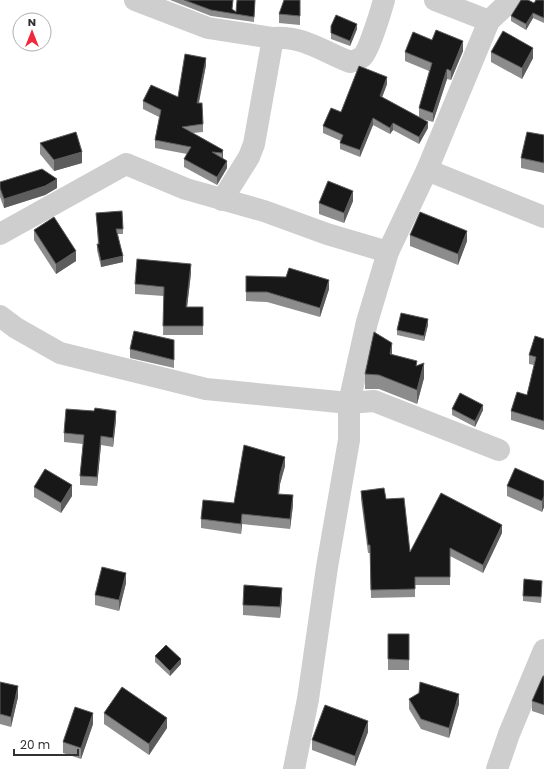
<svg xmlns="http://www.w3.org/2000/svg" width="544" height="769" font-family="Poppins,sans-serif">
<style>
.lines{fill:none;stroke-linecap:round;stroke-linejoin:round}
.street{stroke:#cecece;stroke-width:22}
.wall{fill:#8c8c8c}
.shaded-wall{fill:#5d5d5d}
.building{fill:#181818;stroke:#5d5d5d}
</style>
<rect width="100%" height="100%" fill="#fff"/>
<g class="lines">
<!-- street -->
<g class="street">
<polyline points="135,0 208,28 273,38"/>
<polyline points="435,0 489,21"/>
<polyline points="427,170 544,217"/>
<path d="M222 200 249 157 254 144 273 38C301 35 324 52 350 62 354 61 358 60 362 57 369 51 381 11 384 0"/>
<polyline points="0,234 126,164 186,189 264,211 327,234 388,252"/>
<polyline points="0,316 16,328 60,353 206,389 349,403 374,401 499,450"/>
<polyline points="294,769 308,699 327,567 349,440 349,403 367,322 388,252 427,170 489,21 511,0"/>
<polyline points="497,769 509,734 544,650"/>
</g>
</g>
<!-- wall -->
<g class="wall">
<polygon points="170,0 233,0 232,9 236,12 255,0 254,22 211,16"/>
<polygon points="300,0 300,25 279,23 279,14"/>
<polygon points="544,0 544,23 533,18 526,30 511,21 511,16 534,3"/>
<polygon points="331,26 357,29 350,46 331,39"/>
<polygon points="432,40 463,51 451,80 447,79 433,122 422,119 428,128 419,144 393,130 390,134 373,125 360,157 340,149 340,143 341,141 323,133 323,126 341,112 387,84 382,97 419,117 419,108 429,71 405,61 405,52"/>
<polygon points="491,52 533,58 522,79 491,62"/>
<polygon points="206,65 199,103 203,124 203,132 193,133 223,150 223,158 227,168 217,185 184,167 184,159 187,154 155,148 155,140 159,117 143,109 143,101 178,97"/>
<polygon points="544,135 544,173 521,168 521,158"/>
<polygon points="40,143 82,163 54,171 40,154"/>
<polygon points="0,182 57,188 45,195 4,208 0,197"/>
<polygon points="353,201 344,223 319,214 319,203"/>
<polygon points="96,213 123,229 123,234 118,234 123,262 101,267 97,250 97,244 98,244"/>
<polygon points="34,230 76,261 56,274 34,240"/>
<polygon points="410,235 467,241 458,265 410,246"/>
<polygon points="191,273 187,307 203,307 203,335 163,335 164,296 135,294 135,284"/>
<polygon points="246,276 329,289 320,317 267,302 246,301"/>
<polygon points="428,325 424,341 397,335 397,330"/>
<polygon points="544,339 544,430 511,420 511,411 527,395 534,365 529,364 529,355"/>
<polygon points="174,340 174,368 130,358 130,349"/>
<polygon points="392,355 417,366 424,378 417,404 379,389 365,389 365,374"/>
<polygon points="452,409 483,410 475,427 452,415"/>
<polygon points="116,420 113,447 101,445 97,486 80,485 80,476 83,444 64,442 64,433"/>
<polygon points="285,466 280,484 279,494 293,505 290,529 242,524 241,534 201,528 201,519 234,503"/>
<polygon points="544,481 544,507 542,512 507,496 507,486"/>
<polygon points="34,487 72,496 61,513 34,497"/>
<polygon points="361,491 386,499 410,552 502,533 483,573 450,556 450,585 415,585 415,597 371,598 370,553 368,553 361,499"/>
<polygon points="126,583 119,611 95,605 95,595"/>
<polygon points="542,586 541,603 523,601 523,596"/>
<polygon points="282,598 280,618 243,615 243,605"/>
<polygon points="409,634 409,670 388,670 388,659"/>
<polygon points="155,656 181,664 170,676 155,662"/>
<polygon points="544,676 544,715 532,711 532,701"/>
<polygon points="0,682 18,697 11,727 0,724"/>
<polygon points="409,699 459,704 449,738 421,729 409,709"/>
<polygon points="104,713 167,728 149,755 104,724"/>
<polygon points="93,724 81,759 63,753 63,742"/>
<polygon points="368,732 355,766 312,750 312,740"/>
</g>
<!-- shaded-wall -->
<g class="shaded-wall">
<polygon points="533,13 533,18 526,30 526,24"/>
<polygon points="357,24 357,29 350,46 350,41"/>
<polygon points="463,41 463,51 451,80 451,71"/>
<polygon points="533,48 533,58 522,79 522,68"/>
<polygon points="206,58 206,65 197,111 197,103"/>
<polygon points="447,69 447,79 433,122 433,113"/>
<polygon points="387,77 387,84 380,103 380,96"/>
<polygon points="373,118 373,125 360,157 360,150"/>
<polygon points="428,122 428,128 419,144 419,137"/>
<polygon points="393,123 393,130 390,134 390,128"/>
<polygon points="223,150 223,158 222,161 222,153"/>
<polygon points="82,152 82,163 54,171 54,160"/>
<polygon points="227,161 227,168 217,185 217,177"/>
<polygon points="57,179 57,188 45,195 4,208 4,199"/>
<polygon points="353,191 353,201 344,223 344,213"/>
<polygon points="467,231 467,241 458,265 458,254"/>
<polygon points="76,251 76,261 56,274 56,264"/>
<polygon points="123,256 123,262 101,267 101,261"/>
<polygon points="191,264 191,273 186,316 186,307"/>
<polygon points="329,280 329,289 320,317 320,308"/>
<polygon points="428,319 428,325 424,341 424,336"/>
<polygon points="392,343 392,358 390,354"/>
<polygon points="424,363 424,378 417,404 417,390"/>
<polygon points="483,405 483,410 475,427 475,421"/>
<polygon points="116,411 116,420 113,447 113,438"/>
<polygon points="101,436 101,445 97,486 97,477"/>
<polygon points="285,457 285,466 280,484 278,503 278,494 280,474"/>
<polygon points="72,485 72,496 61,513 61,503"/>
<polygon points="293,495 293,505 290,529 290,519"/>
<polygon points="544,496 544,507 542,512 542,501"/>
<polygon points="242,514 242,524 241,534 241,524"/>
<polygon points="502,525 502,533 483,573 483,565"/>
<polygon points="126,573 126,583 119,611 119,600"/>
<polygon points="282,588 282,598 280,618 280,607"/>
<polygon points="181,659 181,664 170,676 170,671"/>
<polygon points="18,686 18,697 11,727 11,717"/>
<polygon points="459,694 459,704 449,738 449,728"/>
<polygon points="93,713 93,724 81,759 81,748"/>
<polygon points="167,718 167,728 149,755 149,744"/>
<polygon points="368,721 368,732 355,766 355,756"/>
</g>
<!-- building -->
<g class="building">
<polygon points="184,0 233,0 232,9 236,12 237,0 255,0 254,17 211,10"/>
<polygon points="284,0 300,0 300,16 279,14"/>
<polygon points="521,0 528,0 534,3 536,0 544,0 544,18 533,13 526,24 511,16"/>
<polygon points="336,15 357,24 350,41 331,33 331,26"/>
<polygon points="436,30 463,41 451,71 447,69 433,113 419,108 432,63 405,52 413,32 432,40"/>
<polygon points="503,31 533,48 522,68 491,52"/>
<polygon points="185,54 206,58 197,103 202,103 203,124 182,127 223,150 222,153 212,152 227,161 217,177 184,159 191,147 155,140 161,110 143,101 151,85 178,97"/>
<polygon points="359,66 387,77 380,96 428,122 419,137 393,123 390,128 373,118 360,150 340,143 343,135 323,126 331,108 341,112"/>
<polygon points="76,132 82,152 54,160 40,143"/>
<polygon points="527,132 544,135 544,163 521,158"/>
<polygon points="42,169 57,179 45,186 4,199 0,188 0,182"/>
<polygon points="328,181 353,191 344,213 319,203"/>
<polygon points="122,211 123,229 116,229 123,256 101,261 97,244 99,244 96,213"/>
<polygon points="420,212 467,231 458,254 410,235"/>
<polygon points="54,217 76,251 56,264 34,230"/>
<polygon points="137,259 191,264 186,307 203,307 203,326 163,326 164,287 135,284"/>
<polygon points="289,268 329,280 320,308 267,292 246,292 246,276 286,277"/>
<polygon points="401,313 428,319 424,336 397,330"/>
<polygon points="134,331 174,340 174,360 130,349"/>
<polygon points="374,332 392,343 390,354 417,361 416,366 424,363 417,390 379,375 365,374"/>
<polygon points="535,336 544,339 544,421 511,411 517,392 527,395 536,357 529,355"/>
<polygon points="460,393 483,405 475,421 452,409"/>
<polygon points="95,408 116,411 113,438 101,436 97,477 80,476 84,435 64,433 66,409 94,411"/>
<polygon points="244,445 285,457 280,474 278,494 293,495 290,519 242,514 241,524 201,519 203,500 234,503"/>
<polygon points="515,468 544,481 544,496 542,501 507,486"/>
<polygon points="45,469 72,485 61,503 34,487"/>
<polygon points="384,488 386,499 404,498 410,552 441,493 502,525 483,565 450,548 450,577 415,577 415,589 371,590 370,545 368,545 361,491"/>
<polygon points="102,567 126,573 119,600 95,595"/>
<polygon points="524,579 542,581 541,597 523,596"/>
<polygon points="244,585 282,588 280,607 243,605"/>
<polygon points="388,634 409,634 409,660 388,659"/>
<polygon points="166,645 181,659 170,671 155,656"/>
<polygon points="543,676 544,676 544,705 532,701"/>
<polygon points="0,682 18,686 11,717 0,714"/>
<polygon points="420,682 459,694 449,728 421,719 409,699 419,693"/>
<polygon points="122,687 167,718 149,744 104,713"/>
<polygon points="325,705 368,721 355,756 312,740"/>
<polygon points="75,707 93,713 81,748 63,742"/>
</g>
<!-- north arrow -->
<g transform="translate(32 32)"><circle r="19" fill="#ffffff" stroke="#adadad"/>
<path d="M0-3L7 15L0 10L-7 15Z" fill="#f1293c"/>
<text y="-6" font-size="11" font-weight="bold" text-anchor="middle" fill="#313131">N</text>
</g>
<!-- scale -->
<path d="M14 749v6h64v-6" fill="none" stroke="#313131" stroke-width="2"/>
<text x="20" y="749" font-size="12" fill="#313131" stroke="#ffffff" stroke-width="3" paint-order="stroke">20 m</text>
</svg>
